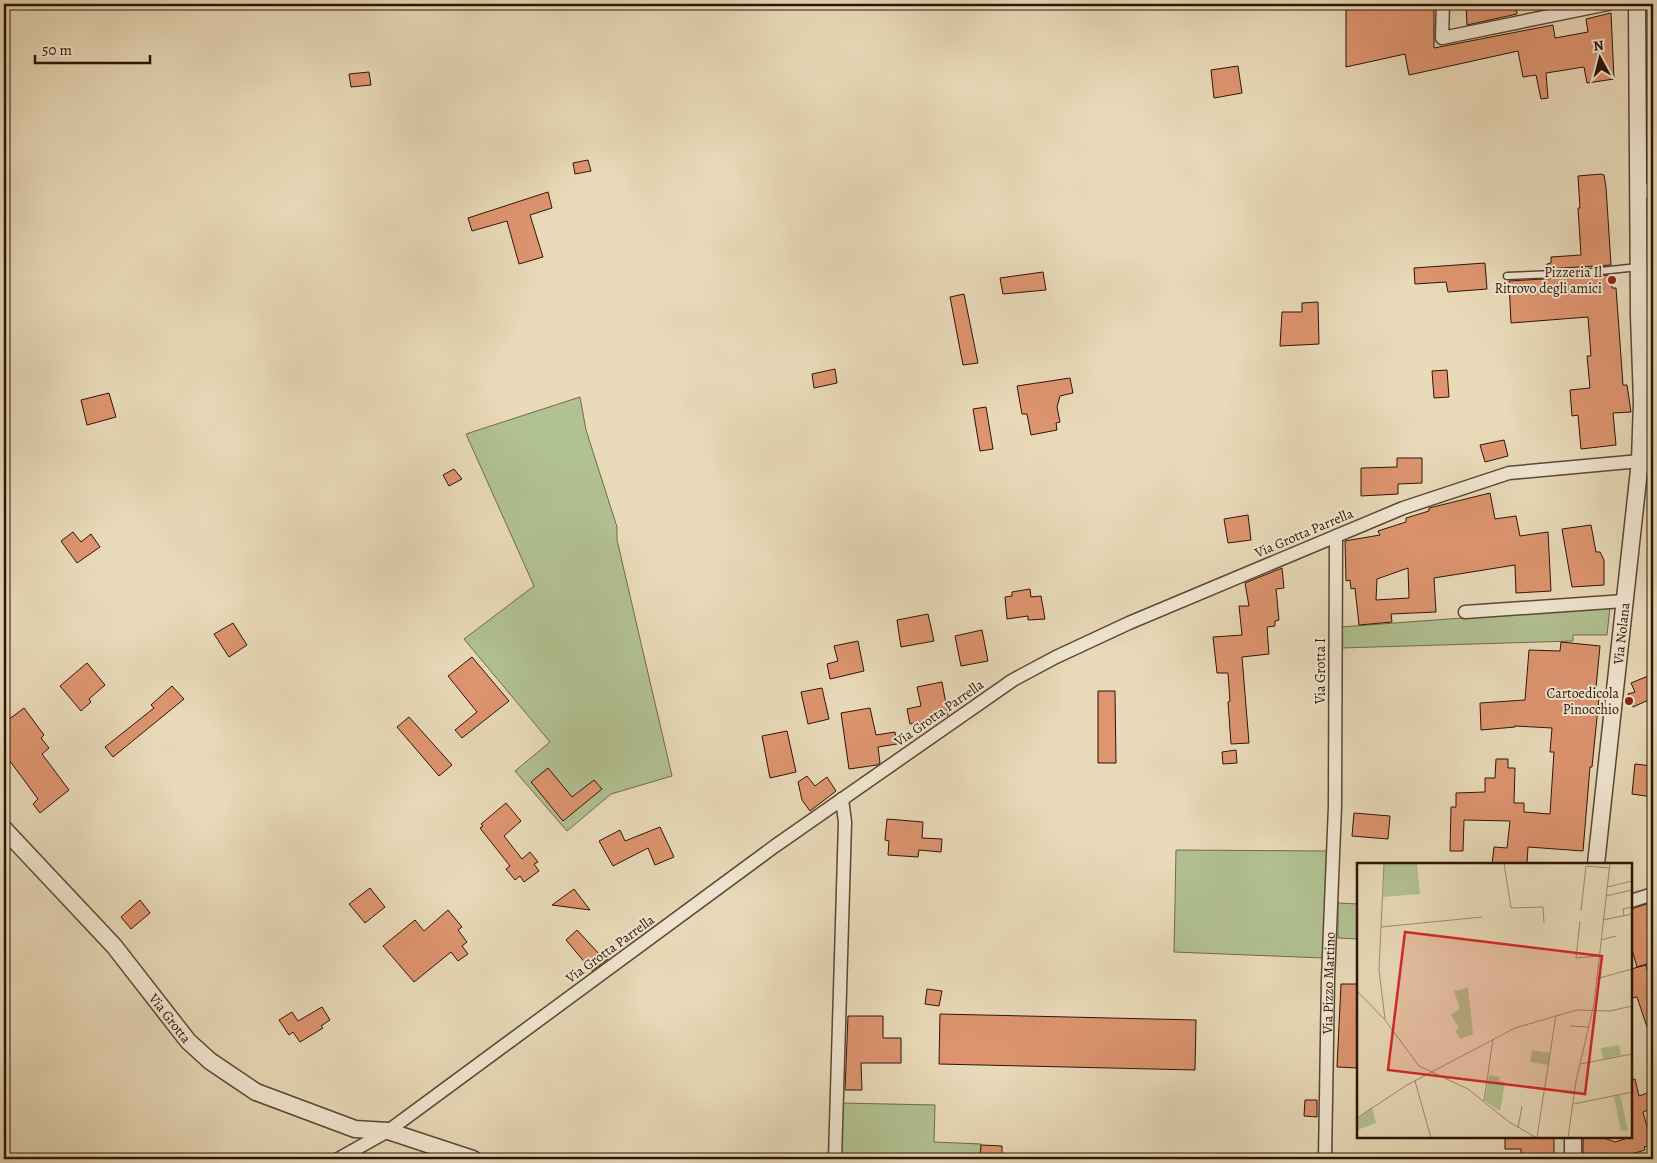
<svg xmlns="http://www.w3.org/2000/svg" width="1657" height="1163" font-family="Alegreya,serif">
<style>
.green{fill:#b2c192;stroke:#706a4c}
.building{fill:#de9570;stroke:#2d1406;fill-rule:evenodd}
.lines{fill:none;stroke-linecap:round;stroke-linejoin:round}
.service-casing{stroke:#5c4633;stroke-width:9}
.minor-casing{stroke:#5c4633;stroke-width:15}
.tertiary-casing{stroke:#5c4633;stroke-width:19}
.service{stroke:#f1e7d2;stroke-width:6}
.minor{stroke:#f1e7d2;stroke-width:12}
.tertiary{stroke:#f1e7d2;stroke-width:16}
.poi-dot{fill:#8f2418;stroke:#f1e7d2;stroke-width:2}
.labels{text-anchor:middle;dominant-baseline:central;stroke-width:4;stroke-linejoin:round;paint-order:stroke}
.poi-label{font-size:14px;fill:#2d1406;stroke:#f1e7d2;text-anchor:end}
.street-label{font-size:14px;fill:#2d1406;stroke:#f1e7d2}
.inset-road{fill:none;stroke:#9e8b71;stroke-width:1}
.view{fill:#d62828;fill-opacity:0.15;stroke:#d62828;stroke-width:2.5}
.inset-edge{fill:none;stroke:#2d1406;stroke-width:2.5}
</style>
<rect width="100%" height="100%" fill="#e9dab9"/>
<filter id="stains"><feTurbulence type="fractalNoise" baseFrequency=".004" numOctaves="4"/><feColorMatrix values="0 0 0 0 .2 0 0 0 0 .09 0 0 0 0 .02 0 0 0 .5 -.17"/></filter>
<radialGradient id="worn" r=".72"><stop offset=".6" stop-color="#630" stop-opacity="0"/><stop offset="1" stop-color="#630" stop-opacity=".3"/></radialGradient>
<!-- green -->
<g class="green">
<polygon points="580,397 586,430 617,527 617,540 672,776 611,794 567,831 515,771 550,742 464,639 534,586 466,434"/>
<polygon points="1610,607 1607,635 1573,635 1573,641 1341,648 1341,627"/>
<polygon points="1176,850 1327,851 1323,958 1174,952"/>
<polygon points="1338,903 1358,904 1358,939 1338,938"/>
<polygon points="841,1103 935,1105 934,1142 981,1144 980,1159 840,1159"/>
</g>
<!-- building -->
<g class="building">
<polygon points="1346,4 1434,4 1434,48 1553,25 1555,38 1588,32 1586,19 1611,13 1614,79 1587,83 1584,67 1546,73 1548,98 1541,99 1536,75 1523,77 1518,51 1409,75 1405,54 1346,67"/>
<polygon points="1466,4 1516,4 1517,14 1467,25"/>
<polygon points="1238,66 1242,93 1214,98 1211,70"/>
<polygon points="369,72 371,85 351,87 349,74"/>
<polygon points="588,160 591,171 575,174 573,163"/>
<polygon points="1601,174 1604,175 1606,187 1611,265 1547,269 1547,264 1551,263 1551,257 1581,255 1578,208 1580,208 1578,176"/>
<polygon points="548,192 552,208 530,215 543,257 519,264 507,221 472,231 468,218"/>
<polygon points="1485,263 1487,289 1448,292 1446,282 1415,284 1414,268"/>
<polygon points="1043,272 1046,290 1003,294 1000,278"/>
<polygon points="1611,275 1612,288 1616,288 1623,385 1627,385 1631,412 1613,413 1616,445 1581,449 1578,415 1572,416 1570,390 1590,388 1587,356 1591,356 1588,317 1511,323 1509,281"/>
<polygon points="964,294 978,363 963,365 950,297"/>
<polygon points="1318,302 1319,344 1280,346 1282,312 1302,312 1302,303"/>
<polygon points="835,369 837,383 814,388 812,374"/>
<polygon points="1447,370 1449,397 1434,398 1432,371"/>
<polygon points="1070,378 1073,393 1060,396 1057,407 1060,422 1056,423 1057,430 1031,435 1027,414 1022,414 1017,386"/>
<polygon points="109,393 116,417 87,425 81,400"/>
<polygon points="986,407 993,449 980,451 973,409"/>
<polygon points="1504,440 1508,456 1485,462 1480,445"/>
<polygon points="1397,458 1422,458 1422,483 1398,484 1398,494 1361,496 1361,468 1397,467"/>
<polygon points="454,469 462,479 449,486 443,475"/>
<path d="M1490 493 1495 519 1516 516 1520 536 1548 532 1551 591 1516 593 1515 565 1434 578 1436 612 1391 614 1392 622 1359 625 1355 588 1351 589 1350 580 1346 581 1345 541 1380 535 1378 531 1406 522V518L1429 511V508ZM1408 568 1409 598 1376 600 1377 579Z"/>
<polygon points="1248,515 1251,540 1228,543 1224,519"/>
<polygon points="1591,525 1596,552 1600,552 1604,560 1604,585 1572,587 1562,529"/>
<polygon points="73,532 81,542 91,534 100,547 77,563 61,541"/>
<polygon points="1282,568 1284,588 1276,589 1279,620 1275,621 1275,626 1267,627 1269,654 1242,657 1249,743 1231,744 1228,702 1230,701 1228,673 1217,673 1213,637 1242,635 1239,606 1249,606 1245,583"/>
<polygon points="1030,589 1031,597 1041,596 1045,619 1028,620 1028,616 1007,619 1005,597 1012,596 1012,592"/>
<polygon points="928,614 934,641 901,647 897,620"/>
<polygon points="233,623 247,645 229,657 214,634"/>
<polygon points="982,630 988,661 961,666 955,636"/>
<polygon points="858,641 864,671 830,679 827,664 838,661 834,646"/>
<polygon points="1561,642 1600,646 1595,698 1599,698 1592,767 1590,767 1583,851 1528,847 1527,864 1492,864 1494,847 1507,848 1510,821 1464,820 1463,851 1450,851 1451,807 1456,807 1456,793 1485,792 1485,778 1495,778 1496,759 1508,759 1508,768 1515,768 1514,803 1524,803 1524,812 1550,814 1554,752 1550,752 1552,728 1515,726 1515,727 1481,730 1480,703 1525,700 1529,650 1560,651"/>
<polygon points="472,657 509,701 462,738 455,730 477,712 448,676"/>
<polygon points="87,663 105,685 89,699 91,702 81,711 60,686"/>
<polygon points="1653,674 1653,698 1633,707 1628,694 1635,692 1631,683"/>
<polygon points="942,682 948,715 910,724 907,709 921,706 917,687"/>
<polygon points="172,686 184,699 113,757 105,747 154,708 151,705"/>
<polygon points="822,688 829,719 808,724 801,692"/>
<polygon points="1098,691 1115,691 1116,763 1098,763"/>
<polygon points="24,708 44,735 41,738 49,748 42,754 69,790 40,813 33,804 38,799 4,753 4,723"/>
<polygon points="870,708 876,735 895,732 897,744 878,747 880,763 877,765 849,769 841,713"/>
<polygon points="409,717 452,765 439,776 397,727"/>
<polygon points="787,731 796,772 770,778 762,736"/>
<polygon points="1236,750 1237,763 1223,764 1222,752"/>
<polygon points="1635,764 1653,766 1653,797 1632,794"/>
<polygon points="548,768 572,797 594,780 602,789 563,821 531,782"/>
<polygon points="807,776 815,786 827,777 836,791 810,811 802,800 798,782"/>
<polygon points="506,803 521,821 504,836 522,859 530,852 538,862 534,864 539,871 524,882 520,876 515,880 506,869 510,866 480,828 483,826 481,824"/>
<polygon points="1354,813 1390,816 1388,839 1352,836"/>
<polygon points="887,819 923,822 922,838 942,839 941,852 919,850 918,857 888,855 889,841 885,840"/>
<polygon points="660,827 674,857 655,865 648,848 613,866 599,841 620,830 625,841"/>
<polygon points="370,888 385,907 365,923 349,904"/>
<polygon points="574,889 590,910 552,905"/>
<polygon points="140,900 150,913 131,929 121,917"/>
<polygon points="1653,902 1653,962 1637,967 1631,946 1631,909"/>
<polygon points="448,910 462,927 458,930 467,942 462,946 468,954 458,961 451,952 414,982 383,946 415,920 424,931"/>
<polygon points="577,930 601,956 604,954 608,959 592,971 566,940"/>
<polygon points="1646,965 1653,995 1653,1039 1651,1039 1637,997 1631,998 1631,969"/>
<polygon points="1341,984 1358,984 1358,1068 1337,1067"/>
<polygon points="927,989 942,991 939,1006 925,1004"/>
<polygon points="322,1007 330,1020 321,1026 323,1028 300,1042 293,1032 289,1035 279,1020 292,1012 298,1021"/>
<polygon points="940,1014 1196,1020 1195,1070 939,1064"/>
<polygon points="848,1016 883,1016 883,1038 901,1038 901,1063 861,1063 862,1090 845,1090"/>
<polygon points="1635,1079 1639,1096 1653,1091 1653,1108 1643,1112 1652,1145 1644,1147 1645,1150 1615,1159 1583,1159 1583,1137 1601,1137 1615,1142 1631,1137 1631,1080"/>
<polygon points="1305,1100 1317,1100 1317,1117 1304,1116"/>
<polygon points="1505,1137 1554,1137 1554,1159 1521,1159 1521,1149 1505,1149"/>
<polygon points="981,1145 1002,1146 1002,1159 980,1159"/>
</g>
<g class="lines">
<defs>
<polyline id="service" points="1507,276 1582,273 1638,267"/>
<g id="minor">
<polyline points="1443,4 1442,38 1608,4"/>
<polyline points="1638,195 1653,188"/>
<polyline points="1465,612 1624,601"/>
<polyline points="1631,901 1653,894"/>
<polyline points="338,1159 388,1131 775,846 1013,680 1056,657 1129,623 1403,508 1509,473 1640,461 1653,461"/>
<polyline points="835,1159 845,822 842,799"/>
<path id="s1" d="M1325 1159 1328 979 1335 806 1336 536"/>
</g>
<g id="tertiary">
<path id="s2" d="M4 829 114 946 188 1041 210 1061 256 1092 355 1129 388 1131 473 1159"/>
<path id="s3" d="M1596 864 1640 461 1642 402 1639 315 1637 4"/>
<polyline points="1573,1137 1573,1159"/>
</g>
</defs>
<!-- service casing -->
<use href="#service" class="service-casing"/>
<!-- minor casing -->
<use href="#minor" class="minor-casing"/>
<!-- tertiary casing -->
<use href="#tertiary" class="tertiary-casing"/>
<!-- service -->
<use href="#service" class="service"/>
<!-- minor -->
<use href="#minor" class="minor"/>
<!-- tertiary -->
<use href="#tertiary" class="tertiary"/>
</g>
<!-- markers -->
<g class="poi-dot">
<circle cx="1612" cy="280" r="5"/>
<circle cx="1629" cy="701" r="5"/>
</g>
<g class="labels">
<!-- poi labels -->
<g class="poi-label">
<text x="1602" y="272">Pizzeria Il<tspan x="1602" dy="16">Ritrovo degli amici</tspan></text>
<text x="1619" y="693">Cartoedicola<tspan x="1619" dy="16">Pinocchio</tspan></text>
</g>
<!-- street labels -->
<g class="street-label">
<text transform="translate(1304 533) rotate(-23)">Via Grotta Parrella</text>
<text stroke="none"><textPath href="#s3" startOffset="232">Via Nolana</textPath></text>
<text transform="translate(1320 671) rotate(-90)">Via Grotta I</text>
<text transform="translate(939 713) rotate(-35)">Via Grotta Parrella</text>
<text transform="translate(610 949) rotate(-36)">Via Grotta Parrella</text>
<text stroke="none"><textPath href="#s1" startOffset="176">Via Pizzo Martino</textPath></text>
<text stroke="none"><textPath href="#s2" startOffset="252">Via Grotta</textPath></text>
</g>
</g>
<!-- overview -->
<g transform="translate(1357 863)">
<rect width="275" height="275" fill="#e9dab9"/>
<path d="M27 0H60L63 31 26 34ZM111 125 116 171 103 176 98 168 102 165 94 152 103 146 97 128ZM262 182 264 192 246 196 244 185ZM175 187 193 190 191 202 173 199ZM132 212 143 214 142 218 148 219 143 248 128 238ZM263 232 271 267 264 268 257 234ZM15 244 19 260 0 267V256Z" fill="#b2c192"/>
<path class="inset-road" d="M27 0 22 107 28 156M147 0 154 45 186 44 187 60M250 24 275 18M249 33 275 27M224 48 229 3 252 5M267 52 266 46 275 44M246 57 275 51M223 58 219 95 242 93M24 64 125 54M244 77 259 73M239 116 275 106M0 128 28 157 62 203 111 226 152 259 180 275M213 163 231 164M223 201 275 191M58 218 74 275M127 238 136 176M217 241 275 229M0 255 50 222 158 165 220 147 253 148 275 143M161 265 165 243M180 274 199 152M211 275 219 218 237 141 253 0"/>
<path class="view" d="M48 69 245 93 228 231 31 207Z"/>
<rect width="275" height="275" class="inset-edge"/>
</g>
<!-- margin -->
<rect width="1657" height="1163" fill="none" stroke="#e9dab9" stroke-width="20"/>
<rect x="5" y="5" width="1647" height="1153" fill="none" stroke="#2d1406" stroke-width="2.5"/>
<rect x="10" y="10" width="1637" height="1143" fill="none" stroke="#2d1406"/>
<!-- north arrow -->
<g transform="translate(1600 58) rotate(353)" stroke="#f1e7d2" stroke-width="4" paint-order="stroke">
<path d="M0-4L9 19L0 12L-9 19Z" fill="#2d1406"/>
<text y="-8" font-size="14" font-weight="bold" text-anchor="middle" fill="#2d1406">N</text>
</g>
<!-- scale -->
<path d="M35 55v8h115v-8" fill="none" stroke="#2d1406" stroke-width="2.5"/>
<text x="42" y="55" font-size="15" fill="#2d1406" stroke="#f1e7d2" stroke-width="4" paint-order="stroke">50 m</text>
<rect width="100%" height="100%" filter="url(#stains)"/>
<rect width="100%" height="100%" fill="url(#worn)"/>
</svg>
